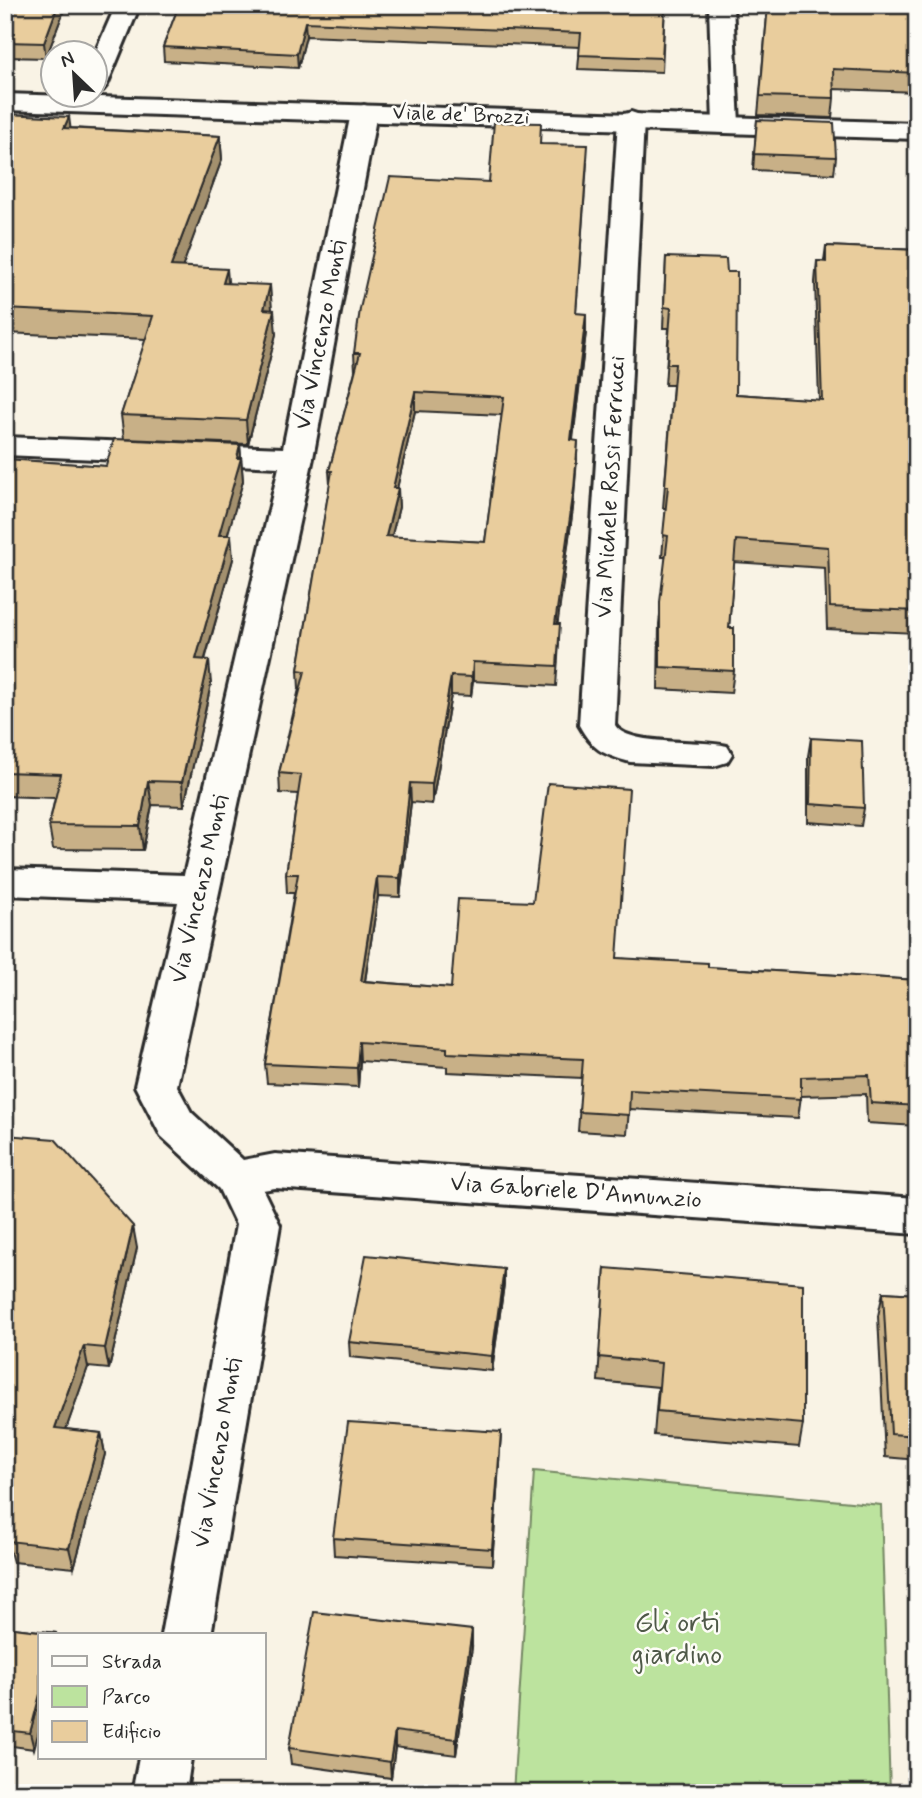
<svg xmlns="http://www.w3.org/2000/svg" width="922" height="1798" font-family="Mynerve,sans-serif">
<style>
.green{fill:#bce39e;stroke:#748764;stroke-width:2}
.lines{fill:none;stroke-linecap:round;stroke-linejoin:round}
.street-casing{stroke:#2b2b2b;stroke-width:6}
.secondary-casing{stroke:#2b2b2b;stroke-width:6}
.street{fill:#fdfcf7;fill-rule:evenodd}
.secondary{fill:#fdfcf7;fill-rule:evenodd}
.wall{fill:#c8b087;stroke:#2b2b2b;stroke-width:2;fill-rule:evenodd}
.shaded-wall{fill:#a3906e;stroke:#2b2b2b;stroke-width:2}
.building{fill:#e9cd9d;stroke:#2b2b2b;stroke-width:2;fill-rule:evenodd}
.labels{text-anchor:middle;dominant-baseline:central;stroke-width:5;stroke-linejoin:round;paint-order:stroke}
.far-street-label{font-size:21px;fill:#2b2b2b;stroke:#fdfcf7}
.street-label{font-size:24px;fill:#2b2b2b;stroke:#fdfcf7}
.near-park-label{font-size:28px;fill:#4f5948;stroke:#fdfcf7}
</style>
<rect width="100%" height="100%" fill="#f9f3e5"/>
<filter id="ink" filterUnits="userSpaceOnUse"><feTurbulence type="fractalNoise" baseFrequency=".0143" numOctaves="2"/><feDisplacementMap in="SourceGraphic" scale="14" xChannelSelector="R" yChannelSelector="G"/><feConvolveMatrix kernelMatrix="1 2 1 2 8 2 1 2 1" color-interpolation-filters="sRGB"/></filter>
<g filter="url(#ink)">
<!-- green -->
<polygon class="green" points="534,1471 881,1505 890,1793 513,1793"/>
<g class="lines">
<defs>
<g id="street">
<polygon points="116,5 140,5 107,85 103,90 94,92 94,55"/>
<polygon points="709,5 733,5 739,124 735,129 726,132 717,129 713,124"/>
<polygon points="364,105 373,108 377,113 313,458 177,1086 191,1112 243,1160 275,1154 917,1198 917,1234 275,1188 263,1190 280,1225 211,1635 161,1635 236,1225 219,1189 161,1136 135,1086 178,902 5,895 5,869 184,875 279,467 5,455 5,437 283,448 351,113 355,108"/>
<path d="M631 112 640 115 644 120 615 725C627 747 702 739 727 746L732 754 727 762 714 766 630 762C602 754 593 750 579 725L618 120 622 115Z"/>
<polygon points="139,1758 191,1758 186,1793 132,1793"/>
</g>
<polygon id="secondary" points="5,94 917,123 917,139 5,110"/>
</defs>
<!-- street casing -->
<use href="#street" class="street-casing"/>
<!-- secondary casing -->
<use href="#secondary" class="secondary-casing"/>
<!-- street -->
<use href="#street" class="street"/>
<!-- secondary -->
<use href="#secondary" class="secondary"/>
</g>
<!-- wall -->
<g class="wall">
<polygon points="5,5 66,5 46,58 5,57"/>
<polygon points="179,5 665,5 662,72 578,69 580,47 306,36 298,68 164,61 163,47"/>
<polygon points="768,5 917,5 917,92 834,89 834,98 832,118 758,115"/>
<polygon points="5,114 71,128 220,136 222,159 182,267 228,283 272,310 276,334 248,444 124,439 121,415 146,339 5,333"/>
<polygon points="757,120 836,157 834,174 753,170"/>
<path d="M540 144 587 163 576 313 586 332 573 440 577 459 573 508 557 624 559 643 556 686 473 681 471 696 451 695 432 804 411 802 400 897 378 896 365 981 451 988 617 958 708 967 917 980V1126L867 1123 866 1094 801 1096 798 1118 629 1109 627 1134 578 1131 582 1078 447 1072V1067L360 1061 358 1087 267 1083 265 1064 294 893H287L286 874 298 794 280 793 279 773 299 689 298 670 330 484 329 471 355 371 354 353 489 182ZM415 411 502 415 485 542 391 537 399 507 397 488Z"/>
<polygon points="826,246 917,250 917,633 827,629 825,568 734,562 729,628 734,671 731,693 658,689 659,624 666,557 662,557 666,508 663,508 673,385 665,385 669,328 663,328 666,257 727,272 736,394 819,400 815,282 817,261 824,261"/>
<polygon points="240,445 243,481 227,535 233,559 205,660 211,684 184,806 152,805 143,850 53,849 49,825 55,798 5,796 5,459 106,466"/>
<polygon points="811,738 864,808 861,826 808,822 808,756"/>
<polygon points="5,1135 137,1248 109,1369 88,1367 66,1429 101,1433 105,1454 74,1568 13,1562 10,1551 5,1550"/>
<polygon points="605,1268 803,1424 799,1447 654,1435 658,1387 598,1381"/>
<polygon points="504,1269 504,1284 492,1371 350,1357 349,1342"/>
<polygon points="883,1292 917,1294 917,1460 885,1457 878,1316"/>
<polygon points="501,1432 492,1565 334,1555 333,1538"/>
<polygon points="5,1627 56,1633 57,1635 40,1635 34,1749 5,1745"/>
<polygon points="472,1647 456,1755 395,1747 391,1778 291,1764 289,1748"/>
</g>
<!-- shaded-wall -->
<g class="shaded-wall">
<polygon points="58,5 66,5 46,58 44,43"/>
<polygon points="305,22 306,36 298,68 297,54"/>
<polygon points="69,117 72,139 64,128"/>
<polygon points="220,136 222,159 174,290 171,266"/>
<polygon points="227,269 229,292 223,283"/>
<polygon points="270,285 272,309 265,333 264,309"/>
<polygon points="274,310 276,334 248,444 246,420"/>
<polygon points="586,314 586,332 570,459 571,440"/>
<polygon points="415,392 415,411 393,506 393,488"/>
<polygon points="578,441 573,508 555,643 555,624"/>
<polygon points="240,445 243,481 221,558 219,535"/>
<polygon points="398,488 399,507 387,555 386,536"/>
<polygon points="231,535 233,559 198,683 196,659"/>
<polygon points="209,660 211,684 184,806 182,782"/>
<polygon points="473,662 473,681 471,696 472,677"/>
<polygon points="451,676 451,695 432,804 432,784"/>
<polygon points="148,781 152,805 143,850 140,826"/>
<polygon points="410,783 411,802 400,897 400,878"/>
<polygon points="377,877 378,896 362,1000 361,981"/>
<polygon points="359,1042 360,1061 358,1087 357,1068"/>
<polygon points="133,1226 137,1248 109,1369 105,1348"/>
<polygon points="504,1269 504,1284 492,1371 492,1356"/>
<polygon points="84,1346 88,1367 59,1449 55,1428"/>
<polygon points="501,1432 500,1450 492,1565 492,1549"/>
<polygon points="101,1433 105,1454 74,1568 69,1548"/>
<polygon points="472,1630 472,1647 456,1755 456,1739"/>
<polygon points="40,1694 40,1727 34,1749 30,1733"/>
<polygon points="395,1731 395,1747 391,1778 390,1762"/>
</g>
<!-- building -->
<g class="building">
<polygon points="5,5 58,5 44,43 5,42"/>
<polygon points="179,5 665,5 662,58 579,55 581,33 305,22 297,54 163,47"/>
<polygon points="768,5 917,5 917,73 833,69 834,98 760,96"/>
<polygon points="5,114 69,117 64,128 220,136 171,266 227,269 223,283 270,285 264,309 274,310 246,420 121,415 153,316 5,309"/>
<polygon points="757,120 834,123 836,157 754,154"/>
<path d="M494 122 541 123 540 144 588 145 576 313 586 314 571 440 578 441 574 489 555 624H560L557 666 473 662 472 677 451 676 432 784 410 783 400 878 377 877 361 981 451 988 458 899 533 902 548 783 629 789 617 958 708 963V967L917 980V1106L871 1103 869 1075 801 1077V1099L630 1090 629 1115 579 1112 583 1059 447 1053V1048L359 1042 357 1068 265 1064 298 874H286L301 775 279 773 305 671 298 670 332 471H329L360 353H354L360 309 390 177 489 182ZM415 392 504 397 485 542 386 536 398 488H393Z"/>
<polygon points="826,246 917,250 917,611 830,607 828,547 736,540 729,628 734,628 734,671 660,667 660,602 668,536 663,535 668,486 665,486 675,364 667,364 671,308 664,307 666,257 726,259 727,272 737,272 736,394 822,400 817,261 826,262"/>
<polygon points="114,439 240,445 237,458 241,458 219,535 231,535 196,659 209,660 182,782 148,781 140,826 49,825 61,774 5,772 5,459 106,466"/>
<polygon points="811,738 862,741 864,808 810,804"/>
<polygon points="5,1135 55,1139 133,1226 105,1348 84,1346 55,1428 101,1433 69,1548 8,1541 11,1531 5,1531"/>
<polygon points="366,1255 504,1269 492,1356 349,1342"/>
<polygon points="605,1268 803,1284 803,1424 657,1411 661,1363 599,1357"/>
<polygon points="883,1292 917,1294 917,1436 891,1434"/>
<polygon points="348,1422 501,1432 492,1549 333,1538"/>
<polygon points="314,1612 472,1630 456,1739 395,1731 390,1762 289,1748"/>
<polygon points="5,1627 56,1633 56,1635 40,1635 40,1694 30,1733 5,1730"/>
</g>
</g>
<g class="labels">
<!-- far-street labels -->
<g class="far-street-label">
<text transform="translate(461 115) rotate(2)">Viale de' Brozzi</text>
</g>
<!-- street labels -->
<g class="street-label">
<text transform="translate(321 335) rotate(-79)">Via Vincenzo Monti</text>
<text transform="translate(611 487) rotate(-87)">Via Michele Rossi Ferrucci</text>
<text transform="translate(200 889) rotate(-77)">Via Vincenzo Monti</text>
<text transform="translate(576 1192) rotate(4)">Via Gabriele D'Annunzio</text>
<text transform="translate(218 1453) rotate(-80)">Via Vincenzo Monti</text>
</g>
<!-- near-park labels -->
<g class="near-park-label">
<text x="677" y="1623">Gli orti<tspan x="677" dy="32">giardino</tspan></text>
</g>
</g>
<!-- margin -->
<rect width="922" height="1798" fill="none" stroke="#fdfcf7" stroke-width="28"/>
<rect x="14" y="14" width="894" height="1770" fill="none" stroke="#2b2b2b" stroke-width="2.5" filter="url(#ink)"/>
<!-- legend -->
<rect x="38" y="1633" width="228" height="126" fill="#fdfcf7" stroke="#a9a8a5" stroke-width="2"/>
<rect x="52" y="1656" width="35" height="10" fill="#fdfcf7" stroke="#a9a8a5" stroke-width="2"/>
<text x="102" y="1668" font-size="21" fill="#2b2b2b">Strada</text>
<rect x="52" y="1686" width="35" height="21" fill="#bce39e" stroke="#a9a8a5" stroke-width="2"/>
<text x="102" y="1703" font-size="21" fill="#2b2b2b">Parco</text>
<rect x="52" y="1721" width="35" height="21" fill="#e9cd9d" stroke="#a9a8a5" stroke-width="2"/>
<text x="102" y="1738" font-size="21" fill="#2b2b2b">Edificio</text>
<!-- north arrow -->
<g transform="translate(74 74) rotate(335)"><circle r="33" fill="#fdfcf7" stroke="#a9a8a5" stroke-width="2"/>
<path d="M0-5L12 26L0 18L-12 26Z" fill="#2b2b2b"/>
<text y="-10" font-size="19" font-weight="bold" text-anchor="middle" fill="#2b2b2b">N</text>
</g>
</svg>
